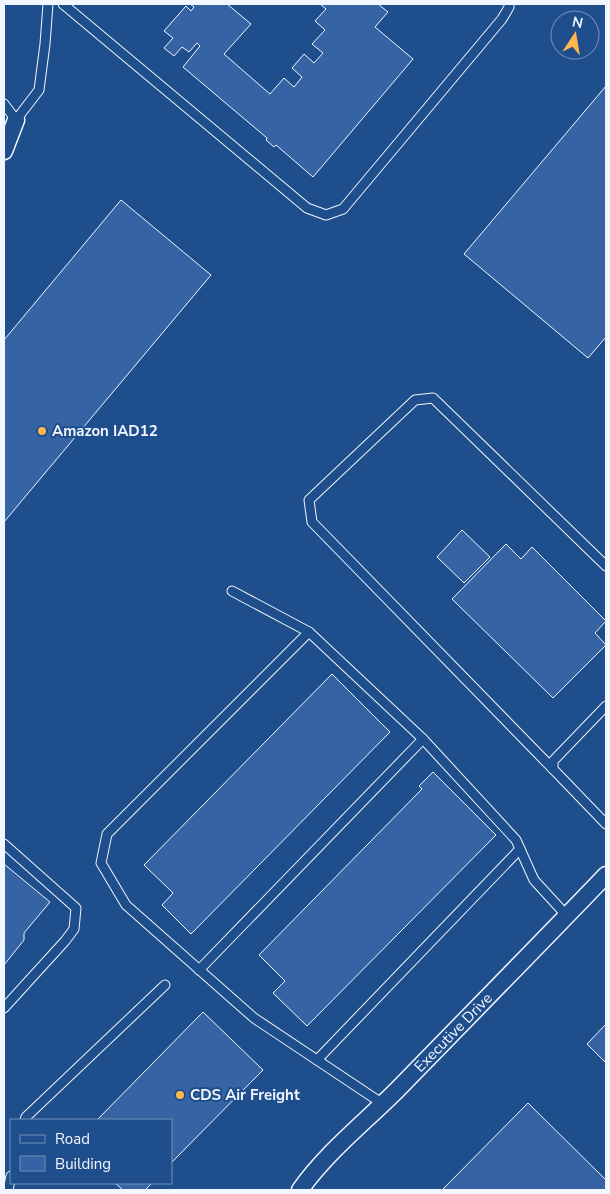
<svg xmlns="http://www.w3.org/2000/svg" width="610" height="1194" font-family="'Nunito Sans',sans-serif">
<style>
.building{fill:#3563a3;stroke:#f2f6ff}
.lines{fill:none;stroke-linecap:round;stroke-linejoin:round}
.lane-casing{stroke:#f2f6ff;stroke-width:11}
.street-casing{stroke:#f2f6ff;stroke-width:19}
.lane{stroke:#1f4e8c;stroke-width:9}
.street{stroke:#1f4e8c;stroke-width:16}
.poi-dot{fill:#ffb74d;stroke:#1f4e8c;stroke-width:2}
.labels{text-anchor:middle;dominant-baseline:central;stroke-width:4;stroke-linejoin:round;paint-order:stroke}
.poi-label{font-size:15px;font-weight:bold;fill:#f2f6ff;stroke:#1f4e8c;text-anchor:start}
.street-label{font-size:15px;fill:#f2f6ff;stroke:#1f4e8c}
</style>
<rect width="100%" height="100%" fill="#1f4e8c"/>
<!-- building -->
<g class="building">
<polygon points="190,4 227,4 251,24 224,54 270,94 284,78 294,87 302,77 292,68 304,54 314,63 323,53 312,44 325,30 315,21 326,9 320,4 378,4 388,12 375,27 413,59 313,177 276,145 274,147 266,140 267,138 183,67 200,46 197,43 189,52 182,47 174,56 164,48 173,38 164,31 186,6 191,11 194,7"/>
<polygon points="606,86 606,337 588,358 464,254"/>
<polygon points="121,200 211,275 4,522 4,340"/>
<polygon points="462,530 490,557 464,583 437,557"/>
<polygon points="506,544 521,559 532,547 606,621 595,633 606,645 553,698 452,599"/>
<polygon points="332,674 390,732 191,934 162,905 173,893 144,865"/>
<polygon points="433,772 496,835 307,1026 273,993 285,981 259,955 422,789 419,786"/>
<polygon points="4,864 50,902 24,933 24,940 4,965"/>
<polygon points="203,1012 263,1070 171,1163 171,1120 97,1120"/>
<polygon points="606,1024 606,1063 587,1044"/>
<polygon points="528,1103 606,1180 606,1190 442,1190"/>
<polygon points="115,1183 152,1183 145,1190 123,1190"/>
</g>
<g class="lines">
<defs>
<g id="lane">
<polyline points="63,4 307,208 326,215 343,209 502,19 509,7 509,4"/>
<polyline points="4,104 16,120 39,90 45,44 48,4"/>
<polyline points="232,591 309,632 423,739 516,840 534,880 567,916"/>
<polyline points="309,632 107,834 101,863 126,905 254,1018 383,1104"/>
<polyline points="606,706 553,761 553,769 606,824"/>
<polyline points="553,769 312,522 309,500 415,400 433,398 606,566"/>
<polyline points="4,844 76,908 74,929 65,941 4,1008"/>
<polyline points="199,970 423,739"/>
<polyline points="317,1060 520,849"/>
<polyline points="25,1120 26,1117 165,985"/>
<polyline points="8,1190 11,1176"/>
</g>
<g id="street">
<polyline points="4,151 16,120"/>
<path id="s1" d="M300 1190C327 1152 364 1123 397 1090 467 1018 537 947 606 875"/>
</g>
</defs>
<!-- lane casing -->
<use href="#lane" class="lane-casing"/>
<!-- street casing -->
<use href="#street" class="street-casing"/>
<!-- lane -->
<use href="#lane" class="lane"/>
<!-- street -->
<use href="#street" class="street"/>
</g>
<!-- markers -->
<g class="poi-dot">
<circle cx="42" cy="431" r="5"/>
<circle cx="180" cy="1095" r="5"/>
</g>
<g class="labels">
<!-- poi labels -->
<g class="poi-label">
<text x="52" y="431">Amazon IAD12</text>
<text x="190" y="1095">CDS Air Freight</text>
</g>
<!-- street labels -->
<g class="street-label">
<text stroke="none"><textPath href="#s1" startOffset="220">Executive Drive</textPath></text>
</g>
</g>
<!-- border -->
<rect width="610" height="1194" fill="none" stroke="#f2f6ff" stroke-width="10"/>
<!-- legend -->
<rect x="10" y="1119" width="162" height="65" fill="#1f4e8c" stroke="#7391ba"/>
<rect x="20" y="1135" width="25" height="8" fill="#1f4e8c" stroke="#7391ba"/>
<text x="55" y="1144" font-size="15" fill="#f2f6ff">Road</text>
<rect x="20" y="1156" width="25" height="15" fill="#3563a3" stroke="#7391ba"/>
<text x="55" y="1169" font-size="15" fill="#f2f6ff">Building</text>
<!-- north arrow -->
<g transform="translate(575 35) rotate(12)"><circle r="24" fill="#1f4e8c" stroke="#7391ba"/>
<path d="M0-4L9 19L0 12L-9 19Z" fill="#ffb74d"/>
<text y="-8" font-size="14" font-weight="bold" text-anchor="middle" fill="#f2f6ff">N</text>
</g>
</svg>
